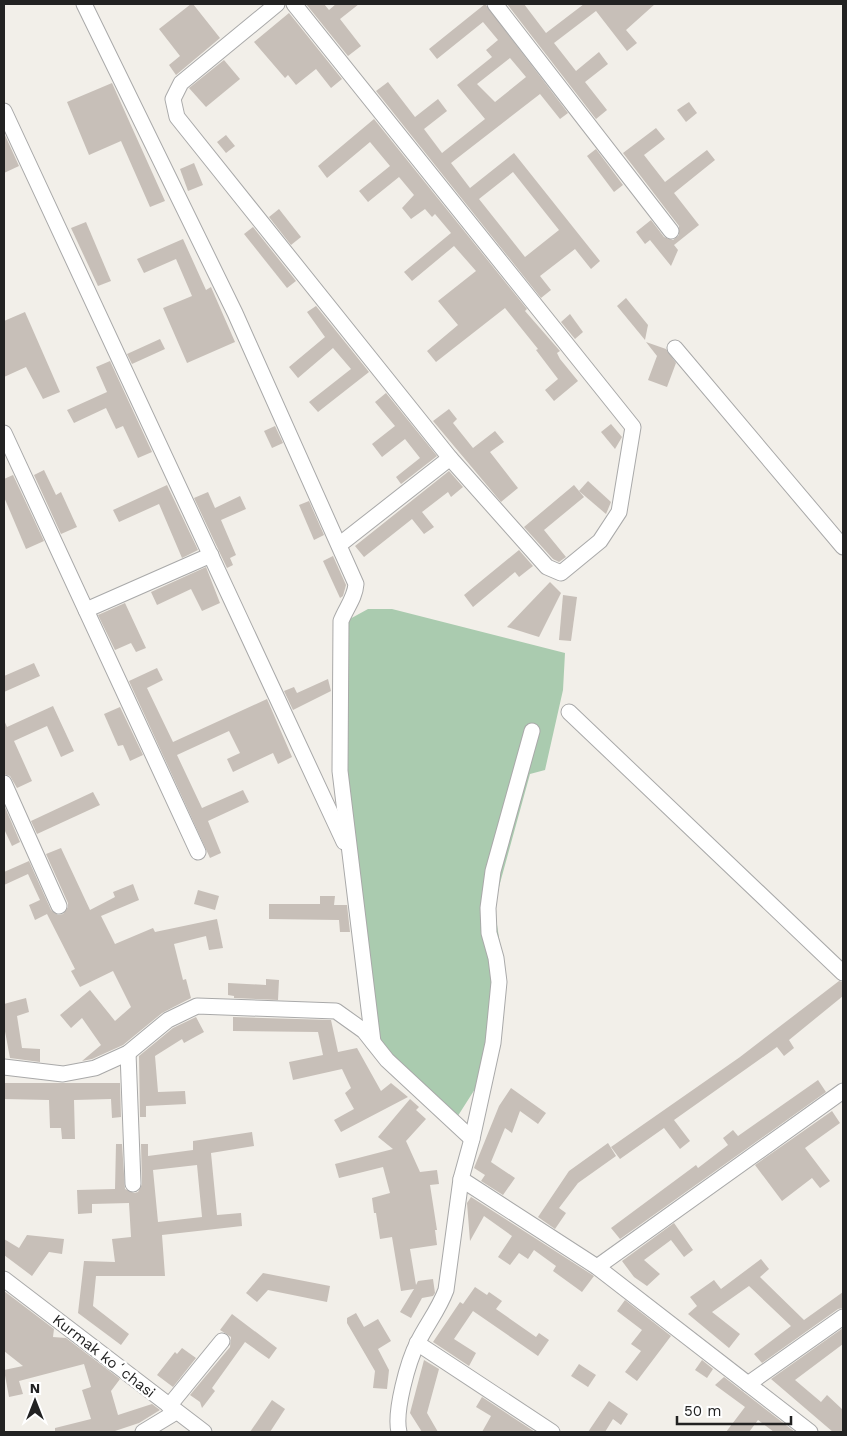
<svg xmlns="http://www.w3.org/2000/svg" width="847" height="1436" font-family="'Work Sans',sans-serif">
<style>
.cemetery{fill:#aacbaf}
.building{fill:#c7bfb8;fill-rule:evenodd}
.lines{fill:none;stroke-linecap:round;stroke-linejoin:round}
.minor-casing{stroke:#a9a9a9;stroke-width:17}
.minor{stroke:#fff;stroke-width:15}
.labels{text-anchor:middle;dominant-baseline:central;stroke-width:5;stroke-linejoin:round;paint-order:stroke}
.street-label{font-size:15px;fill:#222;stroke:#fff}
</style>
<rect width="100%" height="100%" fill="#f2efe9"/>
<!-- cemetery -->
<polygon class="cemetery" points="368,609 392,609 565,653 563,690 545,770 530,774 494,905 503,964 475,1089 454,1122 376,1050 345,770 348,620"/>
<!-- building -->
<g class="building">
<polygon points="191,4 193,4 220,38 176,75 169,65 180,56 159,29"/>
<polygon points="306,4 324,4 329,10 336,4 359,4 340,19 361,46 348,56"/>
<path d="M485 4 568 113 560 119 540 94 451 163 470 188 514 153 600 261 591 269 575 249 540 276 551 290 541 298 376 91 388 82 415 117 438 99 447 111 424 129 442 153 485 119 457 85 492 57 486 50 498 40 483 22 437 59 429 49ZM510 58 526 77 495 102 477 84ZM513 172 559 230 525 257 479 199Z"/>
<polygon points="507,4 524,4 546,33 584,4 655,4 626,30 637,43 627,51 596,11 554,43 576,71 599,52 608,64 585,82 607,110 596,119"/>
<polygon points="289,13 342,79 331,88 316,69 296,85 288,75 285,78 254,42"/>
<polygon points="224,60 240,79 206,107 189,88"/>
<polygon points="112,83 165,201 150,207 121,141 89,155 67,102"/>
<polygon points="689,102 697,113 686,122 677,110"/>
<polygon points="374,119 527,309 525,311 560,351 557,353 560,359 578,381 554,401 545,390 558,379 536,350 538,349 505,308 436,362 427,351 458,325 438,301 476,271 454,246 412,281 404,272 451,233 435,214 432,217 425,209 411,219 402,208 414,195 399,177 368,202 359,191 390,166 370,142 327,178 318,166"/>
<polygon points="656,128 665,139 644,155 665,182 707,150 715,160 674,193 699,225 674,245 678,250 671,266 650,240 645,244 636,232 651,220 664,237 673,240 679,235 679,226 623,153"/>
<polygon points="4,133 19,166 4,173"/>
<polygon points="226,135 235,146 226,153 217,142"/>
<polygon points="596,149 623,185 614,192 587,156"/>
<polygon points="194,163 203,185 188,191 180,169"/>
<polygon points="279,209 301,237 291,245 269,217"/>
<polygon points="86,222 111,281 98,286 71,228"/>
<polygon points="253,227 296,281 287,288 244,234"/>
<polygon points="183,239 206,290 211,287 235,342 187,363 163,308 192,296 176,259 144,273 137,259"/>
<polygon points="626,298 648,325 645,340 617,306"/>
<polygon points="316,306 369,372 318,412 309,402 351,369 333,348 298,378 289,367 325,337 307,312"/>
<polygon points="25,312 60,392 43,399 26,367 4,377 4,321"/>
<polygon points="570,314 583,332 575,339 561,322"/>
<polygon points="160,339 165,349 132,364 127,354"/>
<polygon points="646,342 666,349 676,363 667,387 648,380 657,356"/>
<polygon points="110,361 152,452 138,458 123,426 116,429 106,408 74,423 67,410 107,392 96,367"/>
<polygon points="386,393 437,456 401,484 396,477 420,458 405,439 382,457 372,444 395,426 375,402"/>
<polygon points="449,409 457,419 453,423 473,448 495,431 504,442 490,452 518,488 501,502 433,421"/>
<polygon points="611,424 622,437 615,449 601,432"/>
<polygon points="275,426 283,443 272,448 264,431"/>
<polygon points="44,470 56,495 61,492 77,527 61,534 34,475"/>
<polygon points="449,471 463,487 451,497 448,492 422,512 434,527 424,534 412,519 364,557 355,546"/>
<polygon points="13,475 44,541 26,549 4,497 4,479"/>
<polygon points="588,481 611,502 606,514 579,491"/>
<polygon points="167,485 198,550 182,558 159,504 119,522 113,510"/>
<polygon points="574,485 584,497 544,530 566,557 559,562 553,559 524,527"/>
<polygon points="208,492 215,508 240,496 246,509 221,520 236,555 230,558 233,565 227,568 194,498"/>
<polygon points="309,501 324,535 314,540 299,505"/>
<polygon points="519,550 533,566 519,577 515,572 473,607 464,595"/>
<polygon points="333,556 346,585 343,596 340,598 323,561"/>
<polygon points="206,567 220,603 202,611 191,589 157,605 151,592"/>
<polygon points="550,582 561,593 539,637 507,627"/>
<polygon points="563,595 577,597 571,641 559,640"/>
<polygon points="125,603 146,648 136,652 131,643 115,650 98,615"/>
<polygon points="34,663 40,676 4,692 4,676"/>
<polygon points="157,668 163,680 147,688 173,742 267,699 292,757 278,764 273,753 233,772 227,759 240,753 229,731 177,755 202,808 243,790 249,802 208,821 221,853 210,858 129,681"/>
<polygon points="328,679 331,691 293,710 284,691 294,687 297,693"/>
<polygon points="53,706 74,751 61,757 47,726 14,741 32,781 17,788 10,776 4,774 4,720 7,727"/>
<polygon points="120,707 143,755 130,761 123,745 118,746 104,714"/>
<polygon points="93,792 100,805 37,834 31,821"/>
<polygon points="4,805 20,842 12,846 4,829"/>
<polygon points="61,848 90,910 115,897 113,892 133,884 139,900 101,916 115,944 153,928 155,932 217,919 223,948 209,950 206,936 174,944 183,980 186,979 191,998 162,1013 123,1045 92,1059 82,1061 101,1045 82,1018 71,1028 60,1015 90,990 115,1021 131,1007 113,971 80,987 71,971 75,969 47,914 35,920 29,905 40,900 28,874 4,885 4,872 29,861 51,910 58,915 63,914 68,907 68,903 46,854"/>
<polygon points="198,890 219,896 215,910 194,904"/>
<polygon points="320,896 335,896 334,905 347,905 350,932 340,932 339,920 269,919 269,904 320,904"/>
<polygon points="266,979 279,980 278,1000 234,998 234,996 228,995 228,983 266,985"/>
<polygon points="839,981 843,982 843,996 789,1040 794,1048 784,1056 777,1047 674,1120 690,1141 680,1149 664,1128 620,1159 611,1147 740,1057"/>
<polygon points="26,998 29,1012 17,1016 22,1048 40,1049 40,1062 10,1058 4,1026 4,1004"/>
<polygon points="196,1017 204,1032 184,1043 182,1039 155,1056 158,1092 185,1091 186,1104 146,1106 146,1117 140,1117 139,1056 173,1028"/>
<polygon points="233,1017 331,1020 338,1052 357,1048 381,1091 391,1083 408,1097 341,1132 334,1120 354,1109 345,1093 351,1088 342,1069 293,1080 289,1062 323,1055 318,1032 233,1031"/>
<polygon points="818,1080 826,1092 620,1239 611,1228 696,1165 698,1168 728,1145 723,1138 733,1130 738,1136"/>
<polygon points="4,1083 120,1083 121,1117 112,1118 111,1099 74,1100 75,1139 62,1139 61,1128 50,1128 49,1100 4,1099"/>
<polygon points="511,1088 546,1113 538,1124 520,1111 512,1133 505,1128 491,1162 515,1178 503,1195 481,1181 485,1175 474,1168 499,1106"/>
<polygon points="410,1099 419,1107 416,1110 426,1119 406,1141 420,1172 437,1170 439,1184 430,1185 437,1230 435,1230 437,1245 410,1249 416,1285 418,1281 433,1279 435,1293 433,1296 422,1298 411,1318 400,1312 414,1289 401,1291 392,1237 380,1239 376,1213 374,1213 372,1198 390,1193 383,1167 339,1178 335,1164 393,1149 378,1137"/>
<polygon points="832,1111 840,1123 805,1148 830,1181 820,1188 812,1178 782,1201 755,1165"/>
<path d="M252 1132 254 1146 211 1153 217 1215 241 1213 242 1226 162 1235 165 1276H96L93 1306 129 1334 121 1345 78 1313 84 1261 115 1262 112 1239 131 1237 129 1203 92 1204V1213L78 1214 77 1190 115 1189 116 1144H122L125 1189 134 1193 138 1192 142 1184 141 1144H148V1156L193 1150V1141ZM197 1165 202 1217 158 1222 153 1170Z"/>
<polygon points="608,1143 616,1156 578,1183 559,1208 566,1213 555,1229 538,1217 569,1171"/>
<polygon points="471,1197 594,1276 582,1292 553,1271 556,1266 534,1250 528,1259 519,1253 510,1265 498,1257 512,1236 484,1216 470,1241 467,1203"/>
<polygon points="674,1223 693,1250 684,1257 671,1240 644,1260 660,1274 647,1286 634,1277 622,1261"/>
<polygon points="27,1235 64,1239 62,1254 49,1252 32,1276 4,1255 4,1239 19,1248"/>
<polygon points="761,1259 769,1269 760,1277 804,1320 843,1292 843,1308 838,1309 762,1363 754,1354 791,1326 749,1286 712,1312 740,1334 729,1348 688,1314 697,1306 690,1297 714,1280 721,1289"/>
<polygon points="263,1273 330,1286 327,1302 268,1290 257,1302 246,1293"/>
<polygon points="475,1287 487,1295 489,1292 502,1301 496,1309 536,1337 539,1333 549,1340 538,1356 473,1311 454,1339 476,1353 469,1366 433,1342 460,1302 463,1304"/>
<polygon points="4,1291 54,1329 53,1337 66,1338 120,1379 111,1391 118,1415 152,1404 160,1410 139,1423 112,1432 55,1432 55,1428 91,1419 82,1390 91,1387 84,1364 19,1381 23,1394 9,1397 4,1370 23,1366 4,1351"/>
<polygon points="625,1300 671,1336 637,1381 625,1372 641,1351 631,1344 642,1330 617,1311"/>
<polygon points="356,1313 364,1327 378,1319 391,1341 378,1349 389,1370 387,1389 373,1388 375,1371 347,1323 347,1318"/>
<polygon points="232,1314 277,1348 269,1359 245,1342 212,1388 215,1391 202,1408 200,1402 190,1395 230,1347 231,1337 220,1330"/>
<polygon points="843,1328 843,1344 795,1380 821,1402 827,1395 843,1410 843,1432 833,1432 771,1379"/>
<polygon points="182,1348 196,1358 173,1387 157,1375 175,1352 177,1354"/>
<polygon points="424,1360 439,1369 427,1413 438,1432 422,1432 410,1413"/>
<polygon points="702,1360 713,1369 707,1378 695,1370"/>
<polygon points="579,1364 596,1375 588,1387 571,1376"/>
<polygon points="724,1377 795,1432 774,1432 758,1420 749,1432 726,1432 745,1407 715,1385"/>
<polygon points="482,1397 535,1432 482,1432 491,1416 476,1407"/>
<polygon points="272,1400 285,1409 270,1432 250,1432"/>
<polygon points="609,1401 628,1414 621,1425 613,1419 605,1432 588,1432"/>
</g>
<g class="lines">
<defs>
<g id="minor">
<path d="M84 4 235 313 356 584C355 598 346 608 341 621L340 771 373 1042"/>
<polyline points="277,4 181,83 173,99 177,117 450,458 547,567 561,573 600,541 619,512 633,427 294,4"/>
<polyline points="495,4 671,231"/>
<polyline points="4,111 344,842"/>
<polyline points="675,348 843,547"/>
<polyline points="4,433 198,852"/>
<polyline points="339,545 450,458"/>
<polyline points="86,610 211,555"/>
<polyline points="569,712 843,973"/>
<polyline points="4,783 59,906"/>
<polyline points="128,1053 133,1184"/>
<polyline points="4,1067 63,1074 95,1068 128,1053 168,1020 197,1006 336,1011 364,1031 387,1060 472,1139"/>
<polyline points="461,1179 597,1267 810,1432"/>
<polyline points="597,1267 843,1091"/>
<polyline points="4,1279 204,1432"/>
<polyline points="417,1343 552,1432"/>
<polyline points="748,1384 843,1317"/>
<polyline points="169,1406 222,1341"/>
<polyline points="143,1432 176,1412"/>
<path d="M399 1432C394 1412 408 1361 418 1342 427 1324 439 1309 446 1290L461 1179 472 1139 493 1043 499 982 496 958 489 933 488 908 493 871 532 731"/>
</g>
</defs>
<!-- minor casing -->
<use href="#minor" class="minor-casing"/>
<!-- minor -->
<use href="#minor" class="minor"/>
</g>
<g class="labels">
<!-- street labels -->
<g class="street-label">
<text transform="translate(104 1356) rotate(38)">Kurmak koʻchasi</text>
</g>
</g>
<!-- border -->
<rect width="847" height="1436" fill="none" stroke="#222222" stroke-width="10"/>
<!-- north arrow -->
<g transform="translate(35 1401)" stroke="#ffffff" stroke-width="4" paint-order="stroke">
<path d="M0-4L9 19L0 12L-9 19Z" fill="#222222"/>
<text y="-8" font-size="14" font-weight="bold" text-anchor="middle" fill="#222222">N</text>
</g>
<!-- scale -->
<path d="M677 1416v8h114v-8" fill="none" stroke="#222222" stroke-width="2.5"/>
<text x="684" y="1416" font-size="15" fill="#222222" stroke="#ffffff" stroke-width="4" paint-order="stroke">50 m</text>
</svg>
